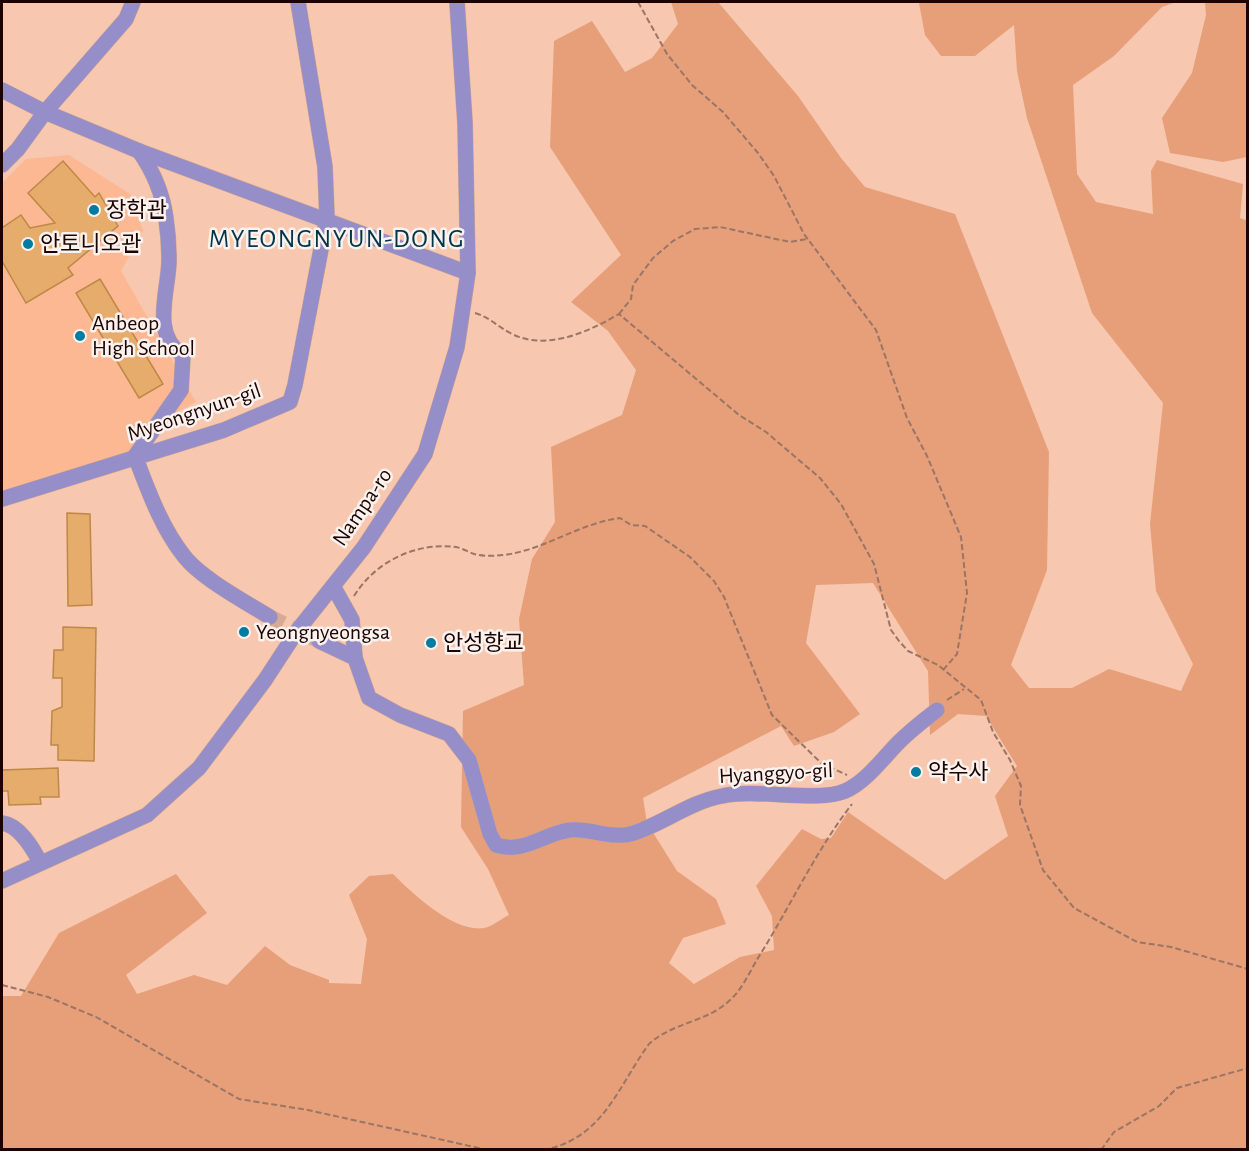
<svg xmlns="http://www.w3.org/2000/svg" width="1249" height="1151" font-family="'Alegreya Sans','Noto Sans KR',sans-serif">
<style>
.built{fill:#fcb893}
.green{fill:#e69f79;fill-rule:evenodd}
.building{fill:#e5ac6b;stroke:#bf8847;stroke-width:1.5}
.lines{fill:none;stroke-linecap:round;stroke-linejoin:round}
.minor-tunnel{stroke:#d6aa95;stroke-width:15;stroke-dasharray:15 8;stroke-linecap:butt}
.minor-casing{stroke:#d0a490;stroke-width:16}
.path{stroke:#9b7565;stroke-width:2;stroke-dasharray:6 3;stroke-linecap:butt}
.minor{stroke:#958ec9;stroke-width:15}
.poi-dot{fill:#007ba2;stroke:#faf2ee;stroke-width:2}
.labels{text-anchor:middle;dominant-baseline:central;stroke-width:5;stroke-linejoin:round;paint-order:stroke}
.poi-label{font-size:22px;fill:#1c0300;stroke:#faf2ee;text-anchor:start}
.street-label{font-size:22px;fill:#1c0300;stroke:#faf2ee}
.quarter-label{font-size:26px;letter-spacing:1.5px;fill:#013547;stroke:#faf2ee}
</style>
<rect width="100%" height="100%" fill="#f7c7af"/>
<!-- built -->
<polygon class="built" points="69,155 130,194 143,231 121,271 196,402 168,417 134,453 2,499 2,183 26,159"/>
<!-- green -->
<g class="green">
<path d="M671 2H718L798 96 841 158 865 187 955 214 1049 452 1047 570 1011 665 1029 688H1072L1109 669 1181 691 1193 664 1156 591 1150 524 1163 403 1092 313 1027 118 1017 71 1014 25 975 56H941L925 35 919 3 1176 2 1162 7 1114 56 1073 85 1077 174 1096 202 1153 214 1151 171 1157 160 1243 184 1240 218 1248 221 1247 1149 2 1150V996H21L59 933 176 874 207 913 126 975 137 994 194 975 227 985 265 946 290 965 329 980V983L361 984 367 939 349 895 369 876 393 874C412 893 454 933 484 928 492 927 502 918 509 915L488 869 461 827 463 711 524 685 519 619 532 559 555 522 551 447 622 415 636 370 608 331 571 302 621 255 550 147 554 41 592 21 625 72 652 58 678 24ZM873 583 928 671 930 735 958 714 986 716 1017 766 995 796 1008 836 945 880 848 812 831 838 821 839 802 829 756 886 772 916 774 950 740 957 694 984 669 963 683 938 726 924 716 899 677 871 647 823 643 798 781 726 794 746 834 732 860 714 806 643 816 585Z"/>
<polygon points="1205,2 1247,2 1247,157 1223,162 1170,153 1162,118 1192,73 1206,15"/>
</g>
<!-- building -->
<g class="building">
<polygon points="63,161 95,197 99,193 118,226 68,268 73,275 26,303 2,261 2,228 21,215 30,228 55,223 28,193"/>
<polygon points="100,279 163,384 139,398 76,293"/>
<polygon points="67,513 90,514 92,605 68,606"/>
<polygon points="63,627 96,628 94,761 58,760 58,745 51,745 52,711 62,707 62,678 53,678 54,650 63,650"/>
<polygon points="58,768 59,797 40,797 41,804 9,805 8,791 2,791 2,770"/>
</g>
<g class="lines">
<!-- minor-tunnel -->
<polyline class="minor-tunnel" points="270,617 319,641"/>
<defs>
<g id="minor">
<polyline points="2,90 45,112 139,151 468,273"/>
<polyline points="2,165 18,149 45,112 126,19 133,2"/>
<path d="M135 456 181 390 183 355C150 335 169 290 169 260 169 247 168 232 166 219 163 194 153 171 139 151"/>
<path d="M135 456C148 490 161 527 184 556 201 578 245 602 270 617"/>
<polyline points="2,499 224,430 290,402 295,385 327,218 325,167 298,2"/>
<polyline points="333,586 352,620 355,658"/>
<path d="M319 641 355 658 369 698 400 715 449 734 469 760 490 834 496 845C525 854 544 833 570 830 592 828 612 840 634 833 664 823 690 802 722 796 757 788 817 803 845 791 866 782 883 758 899 742 911 730 924 720 937 710"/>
<path d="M2 823C19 825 32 847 40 862"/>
<polyline points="2,881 147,815 199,768 265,680 297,631 364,547 425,454 457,347 468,273 465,123 457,2"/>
</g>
</defs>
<!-- minor casing -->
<use href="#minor" class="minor-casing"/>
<!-- path -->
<g class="path">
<polyline points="638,2 667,54 692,85 723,112 758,153 774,176 804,234 876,330 907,418 927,456 961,537 967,593 957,654 943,670"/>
<path d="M475 313C491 318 498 327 512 334 547 351 588 332 619 314L739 415 766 432 820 478 841 504 874 564 891 630 899 641 908 651 938 665 981 700 993 732 1010 760 1021 786 1020 805 1043 870 1074 908 1137 942 1171 947 1248 969"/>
<polyline points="619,314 631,299 633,285 653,258 673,241 695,229 720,227 790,242 808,239"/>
<path d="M354 596C375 562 415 542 456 547 462 548 468 552 474 554 485 557 503 556 515 553 552 545 582 523 620 518L631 525 645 526 690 557 714 581 724 597 772 715 821 763 847 775"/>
<polyline points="947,700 964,689"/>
<polyline points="2,985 48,997 96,1017 239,1099 308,1110 488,1150"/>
<path d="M543 1150C603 1139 617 1088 649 1044 673 1022 708 1022 730 1000 742 990 750 971 758 958 790 907 815 852 852 804"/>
<polyline points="1101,1150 1114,1132 1159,1106 1177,1088 1248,1068"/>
</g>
<!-- minor -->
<use href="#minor" class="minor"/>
</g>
<!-- markers -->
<g class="poi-dot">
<circle cx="94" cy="210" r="6"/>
<circle cx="28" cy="244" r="6"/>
<circle cx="80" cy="336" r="6"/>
<circle cx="244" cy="632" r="6"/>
<circle cx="431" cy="643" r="6"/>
<circle cx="916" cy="772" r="6"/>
</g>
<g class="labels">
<!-- poi labels -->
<g class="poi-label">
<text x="106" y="210">장학관</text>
<text x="40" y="244">안토니오관</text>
<text x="92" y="323">Anbeop<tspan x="92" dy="25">High School</tspan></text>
<text x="256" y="632">Yeongnyeongsa</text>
<text x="443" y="643">안성향교</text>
<text x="928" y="772">약수사</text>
</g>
<!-- street labels -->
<g class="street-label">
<text transform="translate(194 412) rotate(-19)">Myeongnyun-gil</text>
<text transform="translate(362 507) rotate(-56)">Nampa-ro</text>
<text transform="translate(776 773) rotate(-3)">Hyanggyo-gil</text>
</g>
<!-- quarter labels -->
<g class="quarter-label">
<text x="337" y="239">MYEONGNYUN-DONG</text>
</g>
</g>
<!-- border -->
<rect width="1249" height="1151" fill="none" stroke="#1c0300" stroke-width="6"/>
</svg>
